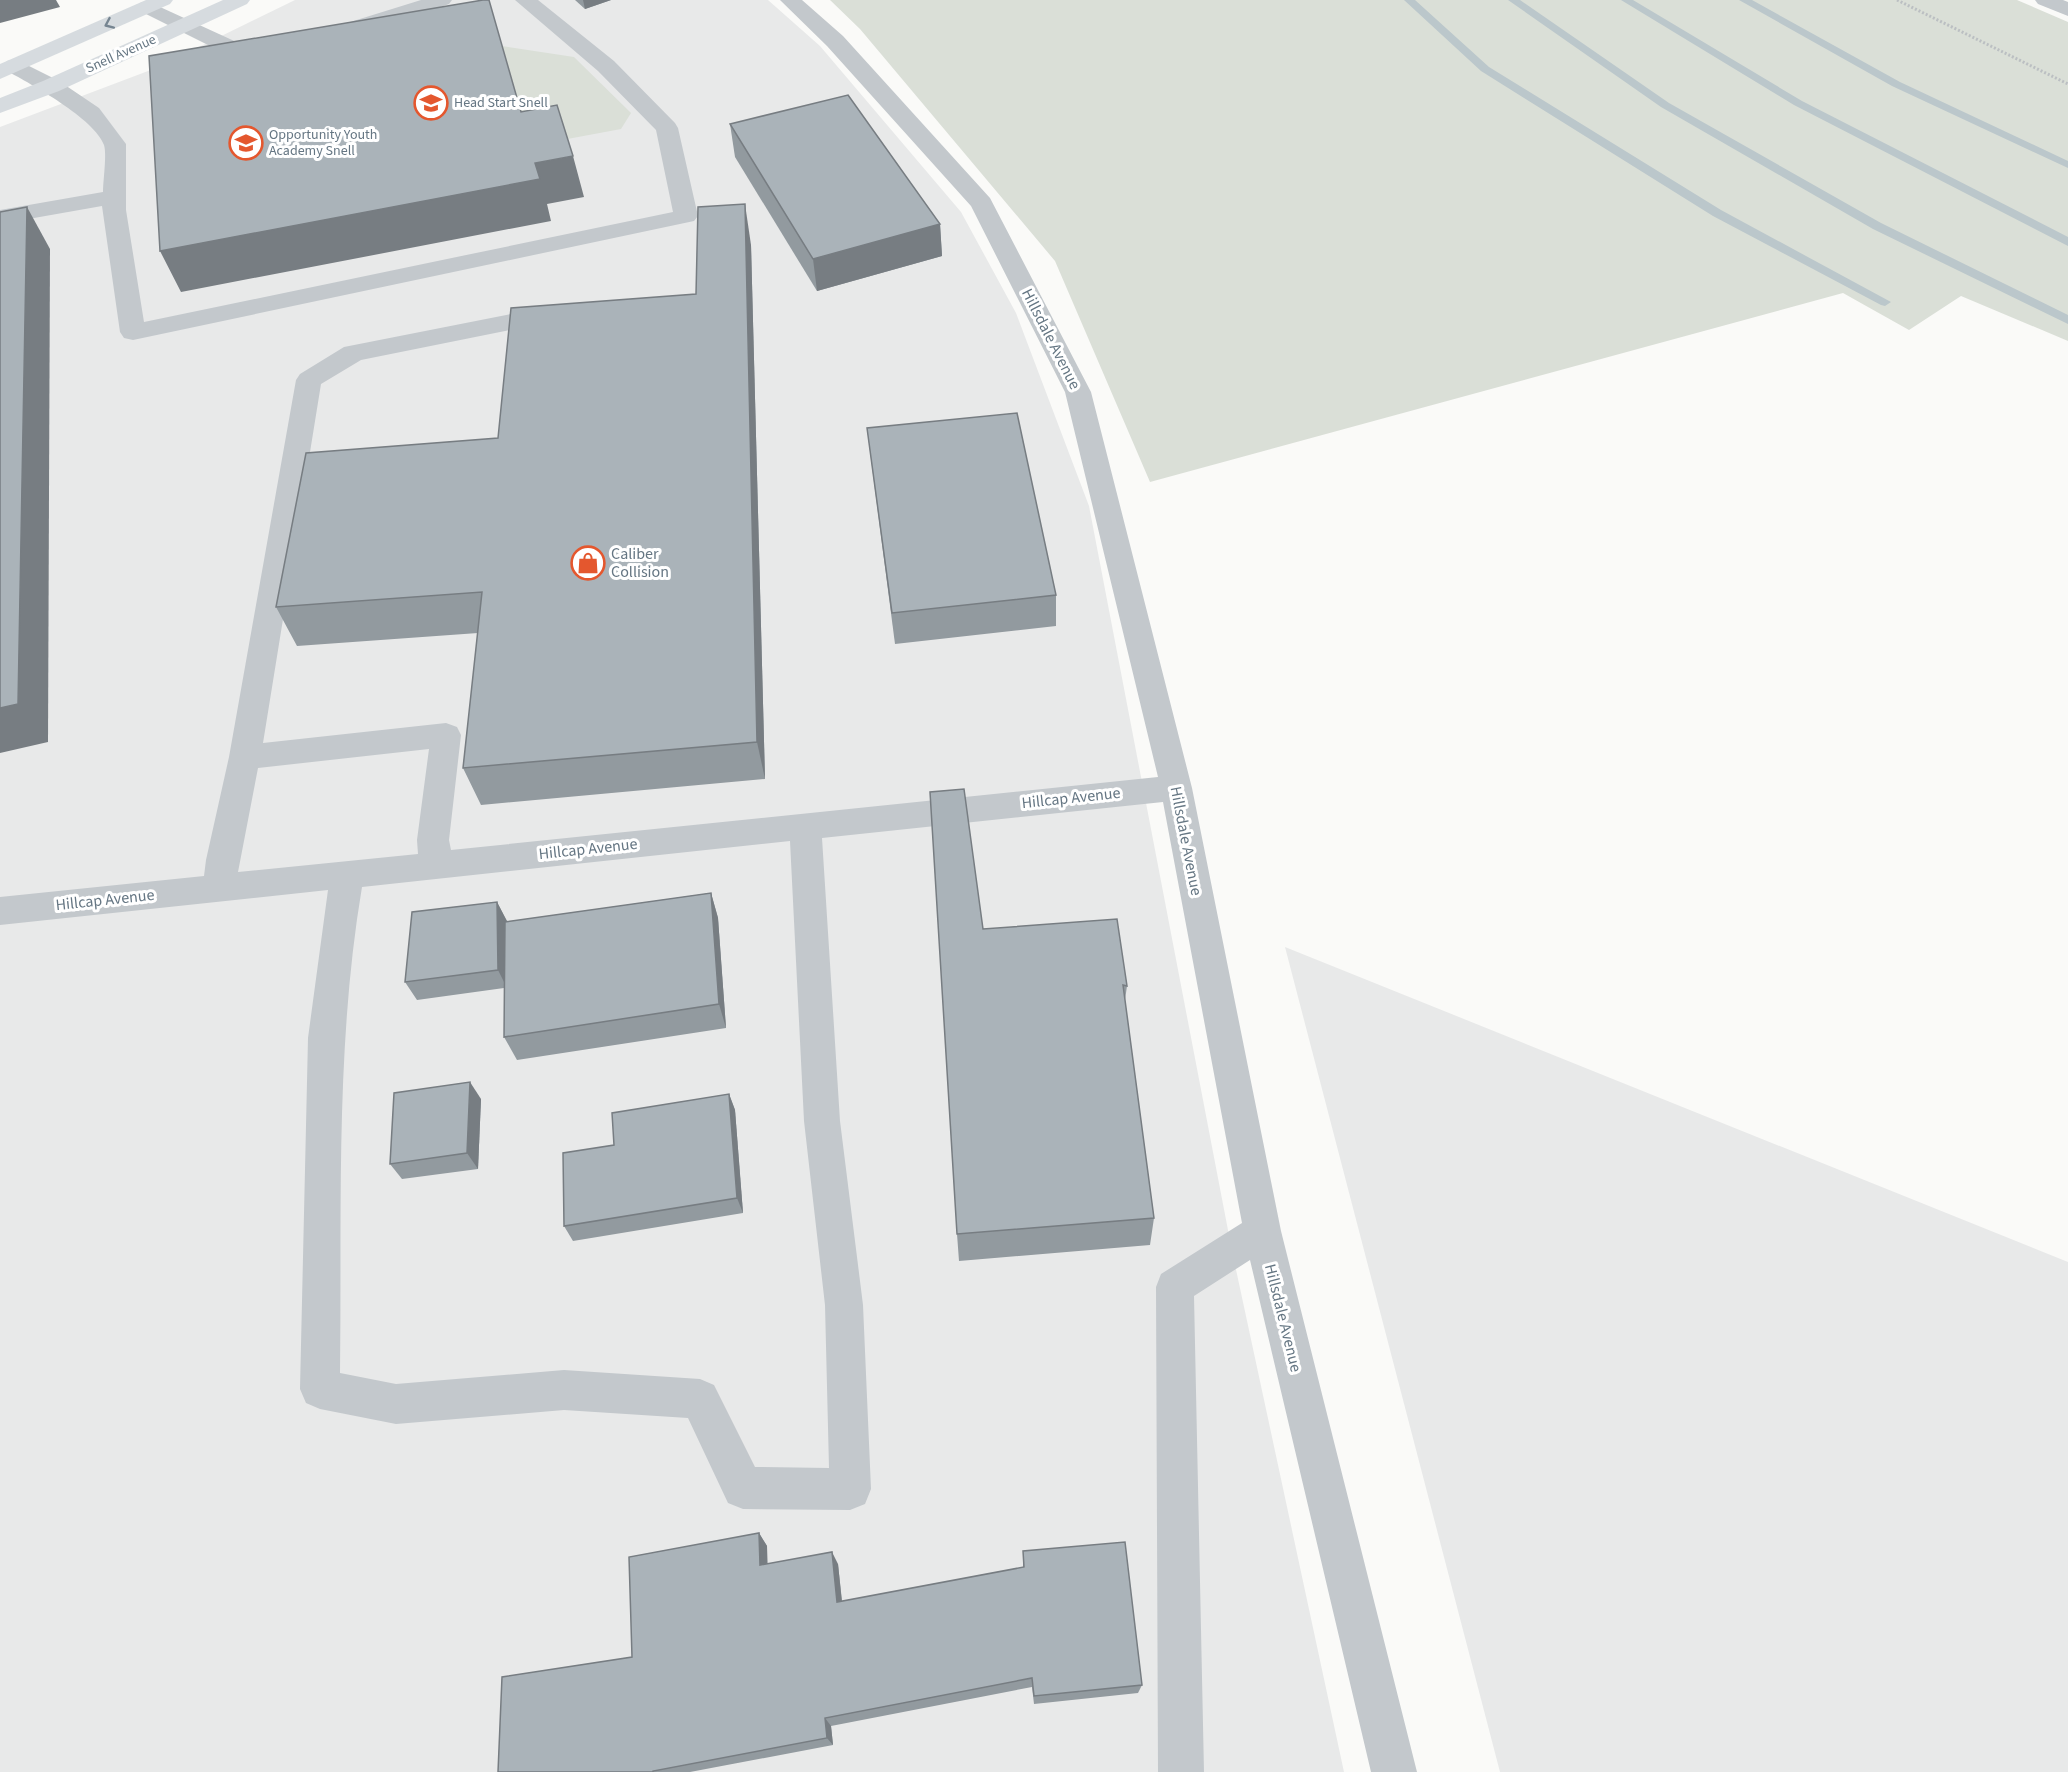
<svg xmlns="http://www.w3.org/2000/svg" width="2068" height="1772" font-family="'Source Sans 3',sans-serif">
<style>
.built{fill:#e8e9e9}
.green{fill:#dadfd7}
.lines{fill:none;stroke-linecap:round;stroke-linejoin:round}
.stream{fill:#bbc7cb;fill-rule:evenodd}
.path{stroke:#bbbfc2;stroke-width:3;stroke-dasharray:2 2;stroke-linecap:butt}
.minor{fill:#c3c8cc;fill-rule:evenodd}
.major{fill:#d6dbdf;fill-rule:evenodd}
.wall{fill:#929a9f}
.shaded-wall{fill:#777d82}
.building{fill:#aab3b9;stroke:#777d82;stroke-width:1.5}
.oneway{stroke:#768591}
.labels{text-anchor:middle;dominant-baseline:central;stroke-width:6;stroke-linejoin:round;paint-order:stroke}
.far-street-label{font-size:14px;fill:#657683;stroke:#fff}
.far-poi-label{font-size:14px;fill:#657683;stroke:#fff;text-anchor:start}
.street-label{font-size:16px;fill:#657683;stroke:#fff}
.poi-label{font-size:16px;fill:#657683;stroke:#fff;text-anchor:start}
</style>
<rect width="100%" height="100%" fill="#fafaf8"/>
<!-- built -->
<g class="built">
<polygon points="295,0 768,0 820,46 961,212 1016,313 1089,506 1232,1251 1344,1772 0,1772 0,127 156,68"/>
<polygon points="1285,947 2068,1262 2068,1772 1500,1772"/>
</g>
<!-- green -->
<g class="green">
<polygon points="830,0 2017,0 2068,22 2068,341 1961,296 1909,330 1843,293 1150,482 1055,261 860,29"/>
<polygon points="502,46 574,57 631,113 621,129 530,146"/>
</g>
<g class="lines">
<!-- stream -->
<g class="stream">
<polygon points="1404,0 1415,0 1489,67 1721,210 1891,302 1885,306 1881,305 1713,216 1481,71"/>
<polygon points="1508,0 1520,0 1669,103 1881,223 2068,315 2068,324 1873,229 1661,107"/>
<polygon points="1621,0 1633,0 1802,101 2068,237 2068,246 1794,105"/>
<polygon points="1739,0 1752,0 1900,82 2068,161 2068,168 1892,86"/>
</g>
<!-- path -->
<polyline class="path" points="1897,0 2068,84"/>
<!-- minor -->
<g class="minor">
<polygon points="421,0 452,0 449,4 363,33 355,34 347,33 344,28 347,23"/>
<path d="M515 0H538L614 61 675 123 678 128 698 216 694 221 133 340 124 338 120 332 102 206 0 224V210L103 192C103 180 107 155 104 145 95 119 31 84 7 71L4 66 7 61 15 59 59 81 99 108 126 144V210L144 322 673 212 656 130 598 71Z"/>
<path d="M780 0H802L843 36 990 198 1091 392 1192 788 1281 1231 1417 1772H1371L1250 1260 1194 1296 1204 1772H1158L1156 1287 1161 1274 1242 1223 1163 802 822 838 840 1121 863 1305 871 1489 865 1504 850 1510 743 1509 728 1503 688 1418 564 1410 396 1424 320 1409 306 1403 300 1389 308 1038 328 890 0 925V897L204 876 206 860 229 757 296 380 300 374 344 347 541 308 550 310 554 316 550 322 361 360 321 384 263 743 446 723 457 727 461 735 449 840 451 850 1158 777 1065 392 971 206 827 46ZM429 749 417 840 418 854 238 872 258 768ZM790 841 804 1121 825 1305 829 1468 755 1467 714 1385 700 1379 564 1370 396 1384 340 1373C342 1211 335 1047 362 887Z"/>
<polygon points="2035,0 2063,0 2068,2 2068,16 2038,4"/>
<path d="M147 1 243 45 264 44 272 45 275 50 272 55C259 58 245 60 232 57L140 11 137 7 140 3Z"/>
</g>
<!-- major -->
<g class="major">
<polygon points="146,0 173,0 170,4 0,79 0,64"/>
<polygon points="223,0 250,0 247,4 59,91 0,113 0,98 43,81"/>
</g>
</g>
<!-- wall -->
<g class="wall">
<polygon points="575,0 611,0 585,9"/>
<polygon points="730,124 940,224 942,256 817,291 735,157"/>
<polygon points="751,245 765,779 481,805 463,768 478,633 297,646 276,607 498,438 696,294"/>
<polygon points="867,428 1056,595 1056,626 895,644"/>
<polygon points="711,893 718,918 726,1028 517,1060 504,1037 504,988 417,1000 405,982 497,902 507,922"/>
<polygon points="983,929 1127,986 1125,1000 1154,1218 1150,1245 959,1261 957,1234"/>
<polygon points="729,1094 735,1110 743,1213 573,1241 564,1226 614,1145"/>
<polygon points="481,1099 478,1169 402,1179 390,1164"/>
<polygon points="759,1533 767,1546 767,1564 838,1564 842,1601 1023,1568 1023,1551 1142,1685 1138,1693 1034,1704 1032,1687 831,1726 833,1745 690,1772 498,1772 632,1657"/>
</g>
<!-- shaded-wall -->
<g class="shaded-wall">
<polygon points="0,0 56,0 60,7 0,23"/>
<polygon points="583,0 611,0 585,9"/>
<polygon points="573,156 584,197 547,204 551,221 181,292 160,251 535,163"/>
<polygon points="745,204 751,245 765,779 757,742"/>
<polygon points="27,207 50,249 48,742 0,753 0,708"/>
<polygon points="940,224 942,256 817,291 813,259"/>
<polygon points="711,893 718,918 726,1028 719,1004"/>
<polygon points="497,902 507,921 507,988 498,970"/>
<polygon points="470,1082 481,1099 478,1169 467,1153"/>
<polygon points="729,1094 735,1110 743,1213 737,1198"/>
<polygon points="759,1533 767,1546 768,1577 760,1565"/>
<polygon points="832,1552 838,1564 843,1613 837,1602"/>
<polygon points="825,1718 831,1726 833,1745 827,1738"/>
</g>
<!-- building -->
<g class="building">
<polygon points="483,0 489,0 521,112 557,105 573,156 535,163 540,179 160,251 149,56"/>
<polygon points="848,95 940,224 813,259 730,124"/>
<polygon points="745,204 757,742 463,768 482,592 276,607 306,453 498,438 511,308 696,294 698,207"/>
<polygon points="27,207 18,704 0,708 0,212"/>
<polygon points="1017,413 1056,595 892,613 867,428"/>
<polygon points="964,789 983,929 1117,919 1127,986 1123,985 1154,1218 957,1234 930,792"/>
<polygon points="711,893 719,1004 504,1037 505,922"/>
<polygon points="497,902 498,970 405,982 412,912"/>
<polygon points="470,1082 467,1153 390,1164 394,1093"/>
<polygon points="729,1094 737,1198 564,1226 563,1153 614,1145 612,1113"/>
<polygon points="759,1533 760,1565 832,1552 837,1602 1024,1567 1023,1551 1125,1542 1142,1685 1034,1696 1032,1678 825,1718 827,1738 653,1771 653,1772 498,1772 502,1677 632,1657 629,1557"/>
</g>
<!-- one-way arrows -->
<defs><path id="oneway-chevron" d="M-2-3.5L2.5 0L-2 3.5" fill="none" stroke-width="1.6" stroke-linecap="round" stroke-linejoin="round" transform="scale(1.5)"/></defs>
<use class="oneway" href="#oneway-chevron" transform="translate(109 24) rotate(156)"/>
<!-- icons -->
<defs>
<symbol id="school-ring" viewBox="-11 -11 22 22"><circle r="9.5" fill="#fff" stroke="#e4572e" stroke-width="1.5"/><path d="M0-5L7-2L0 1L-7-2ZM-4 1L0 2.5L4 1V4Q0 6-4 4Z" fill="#e4572e"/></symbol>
<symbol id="shop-ring" viewBox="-11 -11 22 22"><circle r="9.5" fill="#fff" stroke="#e4572e" stroke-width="1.5"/><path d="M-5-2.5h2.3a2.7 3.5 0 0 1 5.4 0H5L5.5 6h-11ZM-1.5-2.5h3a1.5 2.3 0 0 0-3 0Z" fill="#e4572e"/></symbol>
</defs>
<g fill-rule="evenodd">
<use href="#school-ring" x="412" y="84" width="38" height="38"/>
<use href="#school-ring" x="227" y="124" width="38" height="38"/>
<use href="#shop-ring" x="569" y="544" width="38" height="38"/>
</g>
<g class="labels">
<!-- far-street labels -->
<g class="far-street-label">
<text transform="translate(121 54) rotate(-24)">Snell Avenue</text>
</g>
<!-- far-poi labels -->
<g class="far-poi-label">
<text x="454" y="103">Head Start Snell</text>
<text x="269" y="135">Opportunity Youth<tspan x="269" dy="16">Academy Snell</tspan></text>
</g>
<!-- street labels -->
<g class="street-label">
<text transform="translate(1051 339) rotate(63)">Hillsdale Avenue</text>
<text transform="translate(1071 798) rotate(-6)">Hillcap Avenue</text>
<text transform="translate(1186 841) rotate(79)">Hillsdale Avenue</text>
<text transform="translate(588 849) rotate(-6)">Hillcap Avenue</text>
<text transform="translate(105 900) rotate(-6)">Hillcap Avenue</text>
<text transform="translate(1283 1318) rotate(76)">Hillsdale Avenue</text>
</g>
<!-- poi labels -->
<g class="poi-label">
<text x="611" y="554">Caliber<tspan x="611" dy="18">Collision</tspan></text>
</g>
</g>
</svg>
